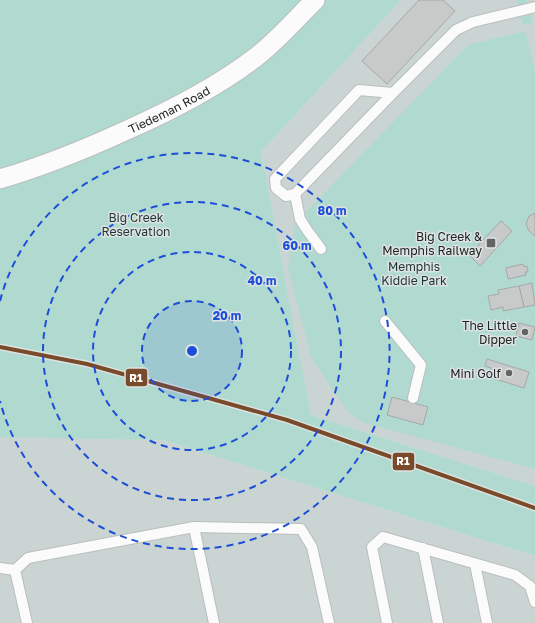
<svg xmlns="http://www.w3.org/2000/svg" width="535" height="623" font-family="'Golos Text',sans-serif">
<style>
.built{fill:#cad4d2}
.green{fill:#b0dad0}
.building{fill:#c7cac9;stroke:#a6a8a8}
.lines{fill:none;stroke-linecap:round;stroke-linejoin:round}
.lane-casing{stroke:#bbbebd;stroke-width:12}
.street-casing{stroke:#bbbebd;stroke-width:21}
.lane{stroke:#fafbfa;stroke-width:10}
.street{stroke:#fafbfa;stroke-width:19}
.rail-1-casing{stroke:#dde3e2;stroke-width:7}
.rail-1{stroke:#7a4b2a;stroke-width:4}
.ring{fill:none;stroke:#1d4ed8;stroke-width:2;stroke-dasharray:7 5}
.poi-dot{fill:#646666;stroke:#dde3e2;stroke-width:1.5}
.labels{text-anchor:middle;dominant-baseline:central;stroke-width:3;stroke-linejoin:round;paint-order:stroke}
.street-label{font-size:12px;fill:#222424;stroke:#dde3e2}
.park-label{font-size:12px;fill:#1e342e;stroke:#dde3e2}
.poi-label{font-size:12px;fill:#222424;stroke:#dde3e2;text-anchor:end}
.centre{fill:#1d4ed8;stroke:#dde3e2;stroke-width:2}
.ring-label{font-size:12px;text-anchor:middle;font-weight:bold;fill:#1d4ed8;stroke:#dde3e2;stroke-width:3;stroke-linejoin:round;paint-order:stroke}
.line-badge{stroke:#dde3e2;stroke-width:1.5}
.badge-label{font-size:11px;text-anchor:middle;font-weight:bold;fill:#fff}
</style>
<rect width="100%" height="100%" fill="#dee2e1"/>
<!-- built -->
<g class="built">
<polygon points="401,0 535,0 535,486 311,415 261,152"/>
<polygon points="0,414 163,440 535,556 535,623 0,623"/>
</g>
<!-- green -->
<g class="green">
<polygon points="0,0 401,0 261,152 311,415 535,486 535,556 163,440 0,437"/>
<polygon points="517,0 527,0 532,24 522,24"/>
<polygon points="525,31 535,71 535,469 365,423 348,412 311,357 288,268 295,223 468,45"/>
</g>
<!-- building -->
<g class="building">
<polygon points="419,0 443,0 455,11 387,84 362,61"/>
<polygon points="535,213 535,236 529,231 526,224 529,216"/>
<polygon points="501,221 512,231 480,266 469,255"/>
<polygon points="523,264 524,267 527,266 528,272 525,272 526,275 508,279 506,268"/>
<polygon points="532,283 535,305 524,307 519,286"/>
<polygon points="519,286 524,307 503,311 503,307 491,310 488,296 499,294 498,290"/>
<polygon points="519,323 535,327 532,340 516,336"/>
<polygon points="487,359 529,372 524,388 489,377 491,368 485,366"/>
<polygon points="392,397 428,407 423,425 387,415"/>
</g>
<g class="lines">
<defs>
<g id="lane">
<polyline points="393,93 359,90 275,179 276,188 286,196 295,194 393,93 456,30 473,22 535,7"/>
<polyline points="295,194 300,219 307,230 321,249"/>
<polyline points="385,321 421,365 413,398"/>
<polyline points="194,527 301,529 312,547 329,623"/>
<polyline points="423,548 438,623"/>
<polyline points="475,564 487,623"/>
<polyline points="0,568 15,570"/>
<polyline points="27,623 15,570 28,558 194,527 214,623"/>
<polyline points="387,623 372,547 383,537 515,575 530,586 535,602"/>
</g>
<g id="street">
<path id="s1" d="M0 179C44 166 86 149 127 130 172 110 217 87 256 57 278 40 296 19 315 0"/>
</g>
</defs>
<!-- lane casing -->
<use href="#lane" class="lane-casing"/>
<!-- street casing -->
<use href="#street" class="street-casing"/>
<!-- lane -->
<use href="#lane" class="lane"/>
<!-- street -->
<use href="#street" class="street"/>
<defs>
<polyline id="rail-1" points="0,347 87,364 287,420 535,508"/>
</defs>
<!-- rail-1 casing -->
<use href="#rail-1" class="rail-1-casing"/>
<!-- rail-1 -->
<use href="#rail-1" class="rail-1"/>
</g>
<!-- distance rings -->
<circle cx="192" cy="351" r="50" fill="#1d4ed8" fill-opacity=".12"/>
<g class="ring">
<circle cx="192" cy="351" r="50"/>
<circle cx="192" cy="351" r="99"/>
<circle cx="192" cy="351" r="149"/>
<path d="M0 301A198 198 0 1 1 0 401"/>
</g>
<!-- markers -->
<g class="poi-dot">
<rect x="486" y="238" width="10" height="10" rx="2"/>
<circle cx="525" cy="332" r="4"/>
<circle cx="509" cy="373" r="4"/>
</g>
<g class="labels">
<!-- street labels -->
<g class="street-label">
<text stroke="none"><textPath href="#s1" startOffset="183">Tiedeman Road</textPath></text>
</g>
<!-- park labels -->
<g class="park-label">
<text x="136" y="217">Big Creek<tspan x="136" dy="14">Reservation</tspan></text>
<text x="414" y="266">Memphis<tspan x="414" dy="14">Kiddie Park</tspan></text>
</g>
<!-- poi labels -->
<g class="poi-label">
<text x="482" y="236">Big Creek &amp;<tspan x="482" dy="14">Memphis Railway</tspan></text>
<text x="517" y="325">The Little<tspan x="517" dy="14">Dipper</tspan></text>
<text x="501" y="373">Mini Golf</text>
</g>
</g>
<circle cx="192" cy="351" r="6" class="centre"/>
<g class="ring-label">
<text x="332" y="215">80 m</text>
<text x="297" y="250">60 m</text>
<text x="262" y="285">40 m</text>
<text x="227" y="320">20 m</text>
</g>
<g class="line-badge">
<rect x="125" y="368" width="23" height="19" rx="4" fill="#7a4b2a"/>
<rect x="392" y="452" width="23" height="19" rx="4" fill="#7a4b2a"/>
</g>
<g class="badge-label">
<text x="136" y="382">R1</text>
<text x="403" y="465">R1</text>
</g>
</svg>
